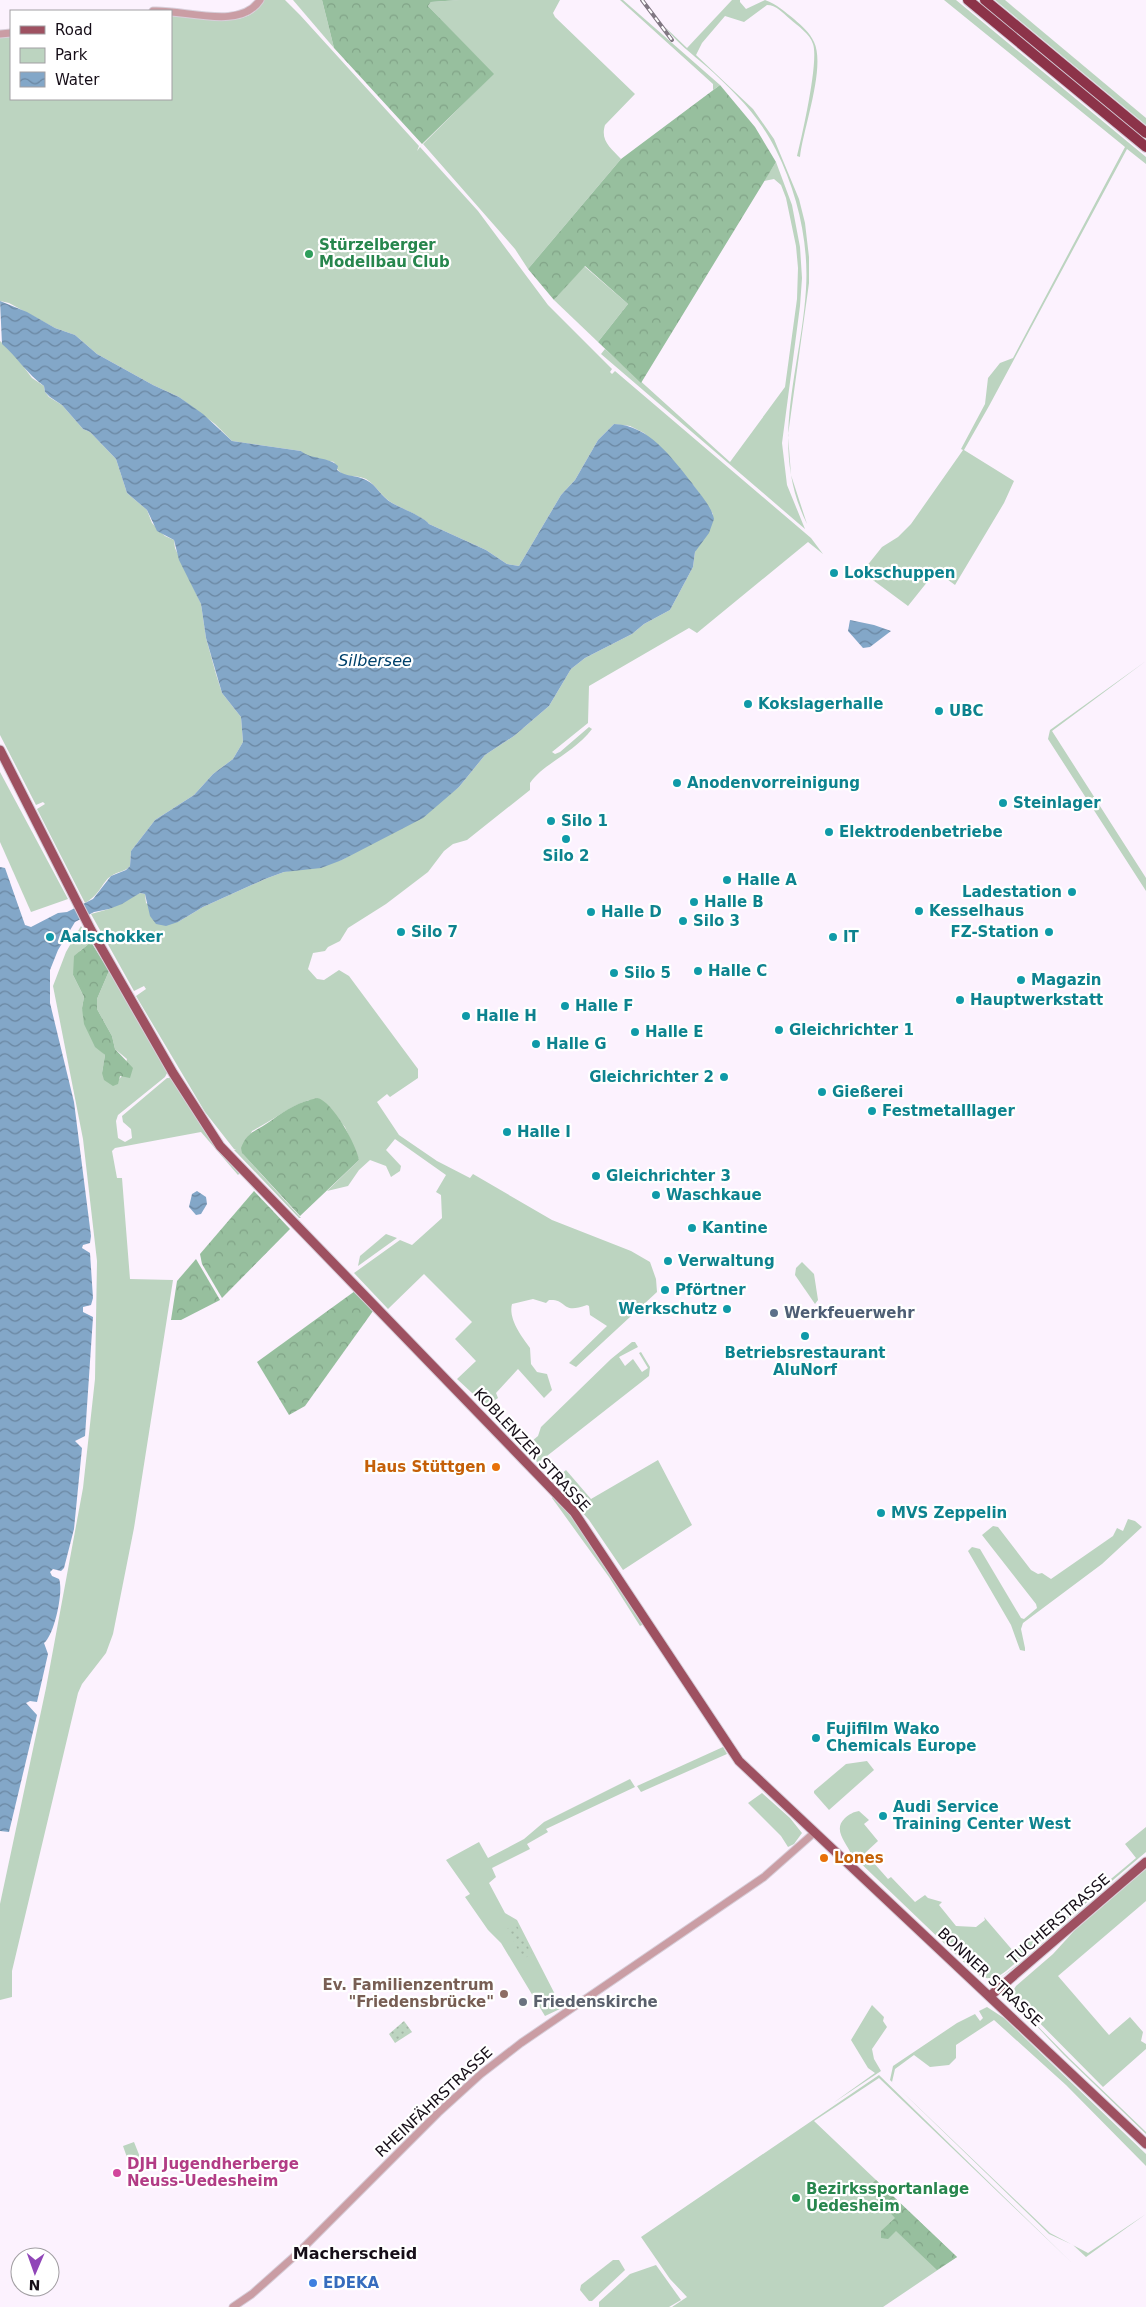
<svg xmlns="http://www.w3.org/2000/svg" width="1146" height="2307" font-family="'DejaVu Sans',sans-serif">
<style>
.green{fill:#bcd4c0}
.forest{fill:url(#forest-crowns)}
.park{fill:url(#park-dots)}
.water{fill:url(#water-waves)}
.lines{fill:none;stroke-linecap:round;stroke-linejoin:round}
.minor-casing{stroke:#d7ced9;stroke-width:9}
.major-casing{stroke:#d7ced9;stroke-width:11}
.highway-casing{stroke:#d7ced9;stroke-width:12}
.minor{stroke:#ca9da4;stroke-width:7}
.major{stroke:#9e5161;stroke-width:9}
.highway{stroke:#8c3349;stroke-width:10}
.rail-casing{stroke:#807782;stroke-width:4}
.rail{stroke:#fff;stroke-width:2;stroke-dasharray:5.5;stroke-linecap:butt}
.leisure-dot{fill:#2e9e5b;stroke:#fff;stroke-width:2}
.culture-dot{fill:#0f9aa8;stroke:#fff;stroke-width:2}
.service-dot{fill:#5c6f8a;stroke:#fff;stroke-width:2}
.food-dot{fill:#e8710a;stroke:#fff;stroke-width:2}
.education-dot{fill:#8d6e63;stroke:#fff;stroke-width:2}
.worship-dot{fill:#6b7280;stroke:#fff;stroke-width:2}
.hotel-dot{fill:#d1479c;stroke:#fff;stroke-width:2}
.shop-dot{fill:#3f7fe0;stroke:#fff;stroke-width:2}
.labels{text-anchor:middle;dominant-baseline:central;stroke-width:4.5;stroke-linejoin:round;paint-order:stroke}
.leisure-label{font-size:15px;font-weight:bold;fill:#27864d;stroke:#fff;text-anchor:start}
.culture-label{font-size:15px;font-weight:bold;fill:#0d838f;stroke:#fff;text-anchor:start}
.service-label{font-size:15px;font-weight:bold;fill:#4e5e75;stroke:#fff;text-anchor:start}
.street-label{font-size:15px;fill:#160e18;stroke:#fff}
.food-label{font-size:15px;font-weight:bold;fill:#c56008;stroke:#fff;text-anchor:end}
.education-label{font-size:15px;font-weight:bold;fill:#785e54;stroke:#fff;text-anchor:end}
.worship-label{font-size:15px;font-weight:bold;fill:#5b616d;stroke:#fff;text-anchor:start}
.hotel-label{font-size:15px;font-weight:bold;fill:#b23c85;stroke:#fff;text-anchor:start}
.shop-label{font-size:15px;font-weight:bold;fill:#366cbe;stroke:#fff;text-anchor:start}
.water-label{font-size:16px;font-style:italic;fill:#00416b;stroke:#fff}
.neighbourhood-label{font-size:16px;font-weight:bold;fill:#160e18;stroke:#fff}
</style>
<defs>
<pattern id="forest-crowns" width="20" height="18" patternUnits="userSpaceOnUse" patternTransform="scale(1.25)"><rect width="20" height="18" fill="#97bf9e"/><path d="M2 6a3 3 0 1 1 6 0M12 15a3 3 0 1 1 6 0" fill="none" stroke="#81a387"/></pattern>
<pattern id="park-dots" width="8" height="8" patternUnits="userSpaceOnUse" patternTransform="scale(1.25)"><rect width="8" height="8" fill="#bcd4c0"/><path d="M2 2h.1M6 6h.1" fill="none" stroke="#a1b5a4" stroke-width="1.8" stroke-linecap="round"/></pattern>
<pattern id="water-waves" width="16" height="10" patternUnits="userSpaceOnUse" patternTransform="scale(1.25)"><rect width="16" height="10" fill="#83a7c8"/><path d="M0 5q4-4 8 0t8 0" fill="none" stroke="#6a86a1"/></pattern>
</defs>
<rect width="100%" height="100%" fill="#fcf2fe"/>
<!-- green -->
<g class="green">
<path d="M264 0H285L300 15 419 146 417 151 420 147 478 211 548 305 612 369 610 372 612 374 615 371 811 538 823 554 808 542 697 633 689 628 589 686 588 723 552 752 555 754 560 752 589 727 592 729C574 753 544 763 530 783V790L467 840 453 844 444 851 428 872 386 904 348 928 340 941 328 947 325 951 313 953 308 969 317 979 324 980 339 970 349 976 418 1069V1078L390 1097 387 1094 377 1102 399 1135 437 1161 470 1178 473 1174 552 1220 631 1251 650 1262 656 1279 657 1292 576 1367 569 1363 607 1326 590 1315 589 1306 587 1305C560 1315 569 1299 549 1300L546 1303 533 1299 512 1304C508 1319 522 1337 530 1348L531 1364 537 1372 547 1374 552 1390 544 1398 518 1369 496 1393 498 1398 486 1406 457 1379 476 1361 455 1339 472 1322 424 1274 388 1309 354 1273 400 1240 412 1245 442 1218 441 1195 436 1192 446 1175 395 1139 386 1150 401 1166 400 1171 391 1177 386 1166 370 1160 359 1170 348 1186 327 1191 359 1160 345 1127 338 1119 309 1100C288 1107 272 1121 252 1131L243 1154 301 1218H299L237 1153 234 1150 236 1149H234L205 1112 136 996 146 989 144 986 134 991 91 914 109 909 140 893 145 894 146 903 178 922 203 907 265 879 284 872 342 860 442 800 459 787 485 755 514 736 549 706 571 669 585 658 632 634 644 624 670 610 693 567 695 552 713 514 693 485 644 433 630 426 614 424 598 440 575 480 561 495 519 566 507 564 486 550 429 524C423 517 401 508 392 503 381 496 376 485 366 479 352 473 340 481 334 462L306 456 301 451 232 441 215 424 179 397 153 385 97 354 75 335 55 328 9 303 0 301V38L11 36V99H171V14C199 17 248 32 264 0Z"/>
<polygon points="293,0 322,0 334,48"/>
<path d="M459 0H560L553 13 555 17 635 94 605 125C600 141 611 148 621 159L528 269 515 249 423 144 493 74 428 6 431 2Z"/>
<polygon points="620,0 623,0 720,85 713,90 713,84"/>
<path d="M732 0H740V2L746 9 765 0C777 4 785 12 794 19 802 26 810 33 814 42 826 67 803 129 800 157L797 156C802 136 819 61 813 44 810 34 798 26 790 19 783 13 776 5 767 5L744 22 725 16 702 43 696 55 753 109 774 139 799 199 805 223 809 257V283L788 435 791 475 807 524C768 445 801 371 806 289 809 242 797 192 776 150 760 117 733 90 706 66 692 54 676 42 665 27L687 48Z"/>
<polygon points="944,0 956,0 1146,157 1146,164 1127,149 989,406 964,450 1014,481 1004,503 955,585 936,571 908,606 862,572 882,547 898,537 911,524 963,450 961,449 985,404 988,378 1000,363 1013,358 1125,147"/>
<polygon points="995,0 1005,0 1146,118 1146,125"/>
<polygon points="776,162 792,205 800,247 802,278 800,306 782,443 787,485 805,529 601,354 605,349 730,462 785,387 797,299 798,268 796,246 786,198 781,185 774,179 764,181"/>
<polygon points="584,266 628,304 598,342 554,300"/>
<path d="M0 341 14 354 32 378 44 386 45 392 49 397 62 405 83 429 90 432 116 459 127 493 147 510 152 523 165 536 174 540 175 548 201 604 206 638 216 674 222 693 241 717 243 742 233 759 213 774 194 795 155 820 131 851 130 866C125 872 118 871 111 876 102 882 100 895 85 903L37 809 45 804 43 802 36 805 0 735Z"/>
<polygon points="1146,661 1052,731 1146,878 1146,891 1048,739 1050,730"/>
<polygon points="0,772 68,899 31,912 0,842"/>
<polygon points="81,926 91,942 80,951 73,975 84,997 82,1008 101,1051 105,1055 102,1073 119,1079 122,1076 127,1059 115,1049 112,1036 97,1009 97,999 109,971 168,1071 165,1077 118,1115 116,1121 118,1138 125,1142 132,1138 131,1129 123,1122 122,1116 167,1078 172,1078 240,1173 238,1175 201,1132 115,1148 112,1151 117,1178 122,1178 130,1279 173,1280 134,1528 113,1634 106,1653 82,1684 78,1693 12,1971 12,1997 0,2000 0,1904 46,1688 83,1488 95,1379 97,1261 83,1139 53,986 66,952"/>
<polygon points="386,1234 397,1238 358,1266 360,1256"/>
<polygon points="802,1262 814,1274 818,1300 815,1304 795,1275 796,1268"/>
<polygon points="632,1342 635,1342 638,1347 619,1357 625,1366 633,1359 642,1372 648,1368 639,1353 641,1352 650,1367 649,1376 538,1463 525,1448 526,1446 538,1436 541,1427 611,1359"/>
<polygon points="658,1460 692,1525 623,1570 589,1520 554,1480 566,1470 591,1499"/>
<polygon points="553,1496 571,1515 644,1624 640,1626 609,1577 552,1498"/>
<polygon points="1128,1519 1135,1521 1142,1527 1102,1564 1023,1623 1021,1629 1025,1648 1025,1651 1020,1650 1011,1625 968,1551 972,1547 980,1549 1021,1618 1024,1619 1037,1608 1036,1604 982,1535 993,1526 998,1527 1031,1570 1038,1574 1042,1573 1051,1579 1113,1536 1117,1528 1123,1531"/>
<polygon points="723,1747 727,1754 641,1792 637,1786"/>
<polygon points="867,1761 874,1770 829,1810 814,1793 814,1791 846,1764"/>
<polygon points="630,1779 635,1787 546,1829 548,1832 527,1844 530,1849 492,1868 496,1877 489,1883 505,1913 517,1920 562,2008 545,2016 501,1943 488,1930 465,1897 470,1894 446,1860 479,1842 488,1858 524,1839 544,1822"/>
<polygon points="762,1793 790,1818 802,1833 794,1844 788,1847 781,1836 748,1803"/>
<path d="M859 1811 869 1820 864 1824 878 1841 865 1853 888 1879 891 1877 915 1902 925 1895 928 1898 942 1902 939 1905 956 1926 976 1927 985 1920 984 1917 1014 1952 1045 1925 1057 1924 1136 1858 1125 1844 1146 1827V1852L1006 1971C992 1982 984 1980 971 1969L851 1854C847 1843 832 1830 845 1818 850 1814 853 1812 859 1811Z"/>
<polygon points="1146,1854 1021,1963 994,1982 1021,1962"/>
<polygon points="1146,1869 1146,1901 1058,1976 1109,2035 1130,2017 1143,2032 1141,2041 1146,2044 1146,2049 1103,2087 1011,1994 1016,1986 1053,1954 1074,1931"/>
<polygon points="1011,1999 1069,2058 1146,2132 1146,2134 1064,2055"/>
<polygon points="872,2005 884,2017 883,2021 887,2027 872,2049 874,2059 881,2071 833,2103 875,2073 868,2068 851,2040"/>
<polygon points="987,2007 1004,2018 1146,2154 1146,2166 1066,2085 994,2020 956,2045 956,2058 949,2065 930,2067 914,2055 895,2069 892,2082 1050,2233 1088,2253 1146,2214 1086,2257 1073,2245 1049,2234 890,2080 893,2066 957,2023 975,2014 980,2021 983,2018 979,2011"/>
<polygon points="879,2075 1072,2263 879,2078 814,2121 957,2257 883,2307 672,2307 687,2297 670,2279 641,2237"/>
<polygon points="134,2142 142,2162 130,2166 123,2146"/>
<polygon points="613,2260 619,2260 625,2270 592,2301 589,2301 580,2290 581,2285"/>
<polygon points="656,2265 681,2300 669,2307 599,2307 599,2302 630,2274"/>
</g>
<!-- forest -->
<g class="forest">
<polygon points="322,0 459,0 431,2 428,6 494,74 422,144 334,48"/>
<polygon points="720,85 755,127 776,162 641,383 598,342 628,304 585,266 554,300 528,269 621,159"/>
<polygon points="91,942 109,971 97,999 97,1009 112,1036 115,1049 133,1068 130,1078 120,1076 118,1084 113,1086 104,1080 102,1073 105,1055 95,1047 84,1024 82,1008 84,997 73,975 74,956"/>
<path d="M317 1098C332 1100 357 1146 359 1160L300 1216 242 1153 241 1148C247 1131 259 1130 272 1120 287 1109 299 1102 317 1098Z"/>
<polygon points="254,1191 290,1229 222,1298 202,1264 200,1254"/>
<polygon points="196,1259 220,1300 181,1320 171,1320 177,1281"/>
<polygon points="355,1291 373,1311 305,1406 289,1415 257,1362"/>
<polygon points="876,2180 957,2257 937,2270 896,2231 888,2239 881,2238 881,2231 895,2218 867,2188"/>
</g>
<!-- park -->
<g class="park">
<polygon points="516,1924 532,1954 523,1959 507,1929"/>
<polygon points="404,2021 412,2032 395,2043 389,2034"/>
</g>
<!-- water -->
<g class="water">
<path d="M0 301 27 312 55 328 75 335 97 354 153 385 179 397 203 414 232 441 301 451C311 460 328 456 338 466L337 470C345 477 357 475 366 480 377 485 381 497 392 503 401 508 424 517 429 524L486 550 507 564 519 566 561 495 575 480 598 440 614 424C649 425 672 458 692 483 700 495 711 505 714 519L709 533 695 552 693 567 670 610 644 624 632 634 585 658 571 669 549 706 514 736 485 755 459 787 423 818 342 860 321 868 284 872 265 879 203 907 178 922 166 926 156 924 150 916 145 894 140 893 122 904 109 909 94 912 75 922 58 950 50 970V1003L74 1102 91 1236 90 1243 83 1245 82 1248 90 1253 93 1298 91 1305 83 1307V1312L93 1317 85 1436 75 1441 82 1448 74 1529 64 1568 61 1571 53 1569 50 1572 52 1576 59 1579C64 1591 54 1636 44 1643L48 1654 37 1702 30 1701 26 1703 37 1715 9 1832 0 1831V867L5 868 25 925 31 927 58 913 67 912 93 899 111 876 126 870 130 866 131 851 155 820 194 795 213 774 233 759 243 742 241 717 222 693 206 638 201 604 179 560 174 540 157 531 147 510 127 493 116 459 90 432 83 429 62 405 50 397 45 392 44 386C27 374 17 357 2 344Z"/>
<polygon points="850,620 874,625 891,631 870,647 863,648 848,631"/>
<polygon points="197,1191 206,1197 207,1204 201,1214 196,1215 189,1207 192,1194"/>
</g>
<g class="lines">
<defs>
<g id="minor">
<path d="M153 11C184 9 240 31 260 0"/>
<polyline points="0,34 11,33"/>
<polyline points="233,2307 252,2294 298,2253 438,2113 481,2074 521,2043 764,1877 815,1832"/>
</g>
<g id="major">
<polyline points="0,750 91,930 173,1073 220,1146 574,1512 739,1761 1146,2144"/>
<polyline points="990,1996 1146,1862"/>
</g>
<g id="highway">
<polyline points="968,0 1146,147"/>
<polyline points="985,0 1146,133"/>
</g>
</defs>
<!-- minor casing -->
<use href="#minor" class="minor-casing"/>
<!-- major casing -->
<use href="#major" class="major-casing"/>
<!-- highway casing -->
<use href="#highway" class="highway-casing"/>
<!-- minor -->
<use href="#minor" class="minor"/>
<!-- major -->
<use href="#major" class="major"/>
<!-- highway -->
<use href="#highway" class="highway"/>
<defs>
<polyline id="rail" points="642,0 672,40"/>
</defs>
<!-- rail casing -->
<use href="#rail" class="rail-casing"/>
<!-- rail -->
<use href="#rail" class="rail"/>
</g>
<!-- markers -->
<g class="leisure-dot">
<circle cx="309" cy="254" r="5"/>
<circle cx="796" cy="2198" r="5"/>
</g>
<g class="culture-dot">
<circle cx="834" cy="573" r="5"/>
<circle cx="748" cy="704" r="5"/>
<circle cx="939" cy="711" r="5"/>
<circle cx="677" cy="783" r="5"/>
<circle cx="1003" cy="803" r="5"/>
<circle cx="551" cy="821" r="5"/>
<circle cx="829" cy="832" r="5"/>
<circle cx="566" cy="839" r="5"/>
<circle cx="727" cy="880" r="5"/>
<circle cx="1072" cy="892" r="5"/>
<circle cx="694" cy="902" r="5"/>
<circle cx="919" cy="911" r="5"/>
<circle cx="591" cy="912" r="5"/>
<circle cx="683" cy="921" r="5"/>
<circle cx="401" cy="932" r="5"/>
<circle cx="1049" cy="932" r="5"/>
<circle cx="50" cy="937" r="5"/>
<circle cx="833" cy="937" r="5"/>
<circle cx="698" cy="971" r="5"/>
<circle cx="614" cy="973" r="5"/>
<circle cx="1021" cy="980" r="5"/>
<circle cx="960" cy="1000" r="5"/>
<circle cx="565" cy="1006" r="5"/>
<circle cx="466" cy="1016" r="5"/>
<circle cx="779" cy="1030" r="5"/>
<circle cx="635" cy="1032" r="5"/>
<circle cx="536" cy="1044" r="5"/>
<circle cx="724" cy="1077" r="5"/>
<circle cx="822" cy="1092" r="5"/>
<circle cx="872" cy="1111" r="5"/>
<circle cx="507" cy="1132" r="5"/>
<circle cx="596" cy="1176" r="5"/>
<circle cx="656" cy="1195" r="5"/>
<circle cx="692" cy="1228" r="5"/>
<circle cx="668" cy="1261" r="5"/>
<circle cx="665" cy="1290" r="5"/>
<circle cx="727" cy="1309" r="5"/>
<circle cx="805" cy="1336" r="5"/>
<circle cx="881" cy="1513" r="5"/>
<circle cx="816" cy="1738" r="5"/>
<circle cx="883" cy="1816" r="5"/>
</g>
<circle class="service-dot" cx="774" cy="1313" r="5"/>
<g class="food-dot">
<circle cx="496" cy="1467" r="5"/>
<circle cx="824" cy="1858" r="5"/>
</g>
<circle class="education-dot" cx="504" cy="1994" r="5"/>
<circle class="worship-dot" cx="523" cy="2002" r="5"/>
<circle class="hotel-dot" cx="117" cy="2173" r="5"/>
<circle class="shop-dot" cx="313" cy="2283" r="5"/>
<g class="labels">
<!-- leisure labels -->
<g class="leisure-label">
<text x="319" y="245">Stürzelberger<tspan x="319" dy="17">Modellbau Club</tspan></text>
<text x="806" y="2189">Bezirkssportanlage<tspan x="806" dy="17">Uedesheim</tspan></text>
</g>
<!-- culture labels -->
<g class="culture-label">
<text x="844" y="573">Lokschuppen</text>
<text x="758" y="704">Kokslagerhalle</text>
<text x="949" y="711">UBC</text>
<text x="687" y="783">Anodenvorreinigung</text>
<text x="1013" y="803">Steinlager</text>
<text x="561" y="821">Silo 1</text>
<text x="839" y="832">Elektrodenbetriebe</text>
<text x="566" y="856" text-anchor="middle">Silo 2</text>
<text x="737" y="880">Halle A</text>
<text x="1062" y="892" text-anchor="end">Ladestation</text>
<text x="704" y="902">Halle B</text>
<text x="929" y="911">Kesselhaus</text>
<text x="601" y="912">Halle D</text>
<text x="693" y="921">Silo 3</text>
<text x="411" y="932">Silo 7</text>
<text x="1039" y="932" text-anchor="end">FZ-Station</text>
<text x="60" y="937">Aalschokker</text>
<text x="843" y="937">IT</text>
<text x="708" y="971">Halle C</text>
<text x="624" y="973">Silo 5</text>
<text x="1031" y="980">Magazin</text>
<text x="970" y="1000">Hauptwerkstatt</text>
<text x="575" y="1006">Halle F</text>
<text x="476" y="1016">Halle H</text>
<text x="789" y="1030">Gleichrichter 1</text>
<text x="645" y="1032">Halle E</text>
<text x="546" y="1044">Halle G</text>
<text x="714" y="1077" text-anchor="end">Gleichrichter 2</text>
<text x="832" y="1092">Gießerei</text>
<text x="882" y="1111">Festmetalllager</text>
<text x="517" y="1132">Halle I</text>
<text x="606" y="1176">Gleichrichter 3</text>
<text x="666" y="1195">Waschkaue</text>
<text x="702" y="1228">Kantine</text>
<text x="678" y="1261">Verwaltung</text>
<text x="675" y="1290">Pförtner</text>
<text x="717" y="1309" text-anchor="end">Werkschutz</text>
<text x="805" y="1353" text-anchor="middle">Betriebsrestaurant<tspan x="805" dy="17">AluNorf</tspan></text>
<text x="891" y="1513">MVS Zeppelin</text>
<text x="826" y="1729">Fujifilm Wako<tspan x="826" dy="17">Chemicals Europe</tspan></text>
<text x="893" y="1807">Audi Service<tspan x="893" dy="17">Training Center West</tspan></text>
</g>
<!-- service labels -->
<g class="service-label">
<text x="784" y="1313">Werkfeuerwehr</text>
</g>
<!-- street labels -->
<g class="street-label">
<text transform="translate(532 1450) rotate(47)">KOBLENZER STRASSE</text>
<text transform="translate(1059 1919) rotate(-41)">TUCHERSTRASSE</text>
<text transform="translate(990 1977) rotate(43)">BONNER STRASSE</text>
<text transform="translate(434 2102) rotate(-43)">RHEINFÄHRSTRASSE</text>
</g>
<!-- food labels -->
<g class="food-label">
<text x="486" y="1467">Haus Stüttgen</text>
<text x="834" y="1858" text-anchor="start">Lones</text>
</g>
<!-- education labels -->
<g class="education-label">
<text x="494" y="1985">Ev. Familienzentrum<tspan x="494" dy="17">"Friedensbrücke"</tspan></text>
</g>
<!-- worship labels -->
<g class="worship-label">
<text x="533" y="2002">Friedenskirche</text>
</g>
<!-- hotel labels -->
<g class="hotel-label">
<text x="127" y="2164">DJH Jugendherberge<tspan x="127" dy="17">Neuss-Uedesheim</tspan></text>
</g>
<!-- shop labels -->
<g class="shop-label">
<text x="323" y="2283">EDEKA</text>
</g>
<!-- water labels -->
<g class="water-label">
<text x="375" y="660">Silbersee</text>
</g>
<!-- neighbourhood labels -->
<g class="neighbourhood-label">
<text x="355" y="2253">Macherscheid</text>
</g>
</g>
<!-- legend -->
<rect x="10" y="10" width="162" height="90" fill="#ffffff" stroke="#a29fa3"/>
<rect x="20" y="26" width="25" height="8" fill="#9e5161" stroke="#a29fa3"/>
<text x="55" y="35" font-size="15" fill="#160e18">Road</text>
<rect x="20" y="48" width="25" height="15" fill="#bcd4c0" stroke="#a29fa3"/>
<text x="55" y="60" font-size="15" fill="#160e18">Park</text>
<rect x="20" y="72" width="25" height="15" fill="url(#water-waves)" stroke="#a29fa3"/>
<text x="55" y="85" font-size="15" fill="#160e18">Water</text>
<!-- north arrow -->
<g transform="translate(35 2272) rotate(182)"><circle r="24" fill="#ffffff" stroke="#a29fa3"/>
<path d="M0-4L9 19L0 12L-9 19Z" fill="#9046b8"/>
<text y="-8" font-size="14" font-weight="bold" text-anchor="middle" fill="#160e18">N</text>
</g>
</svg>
